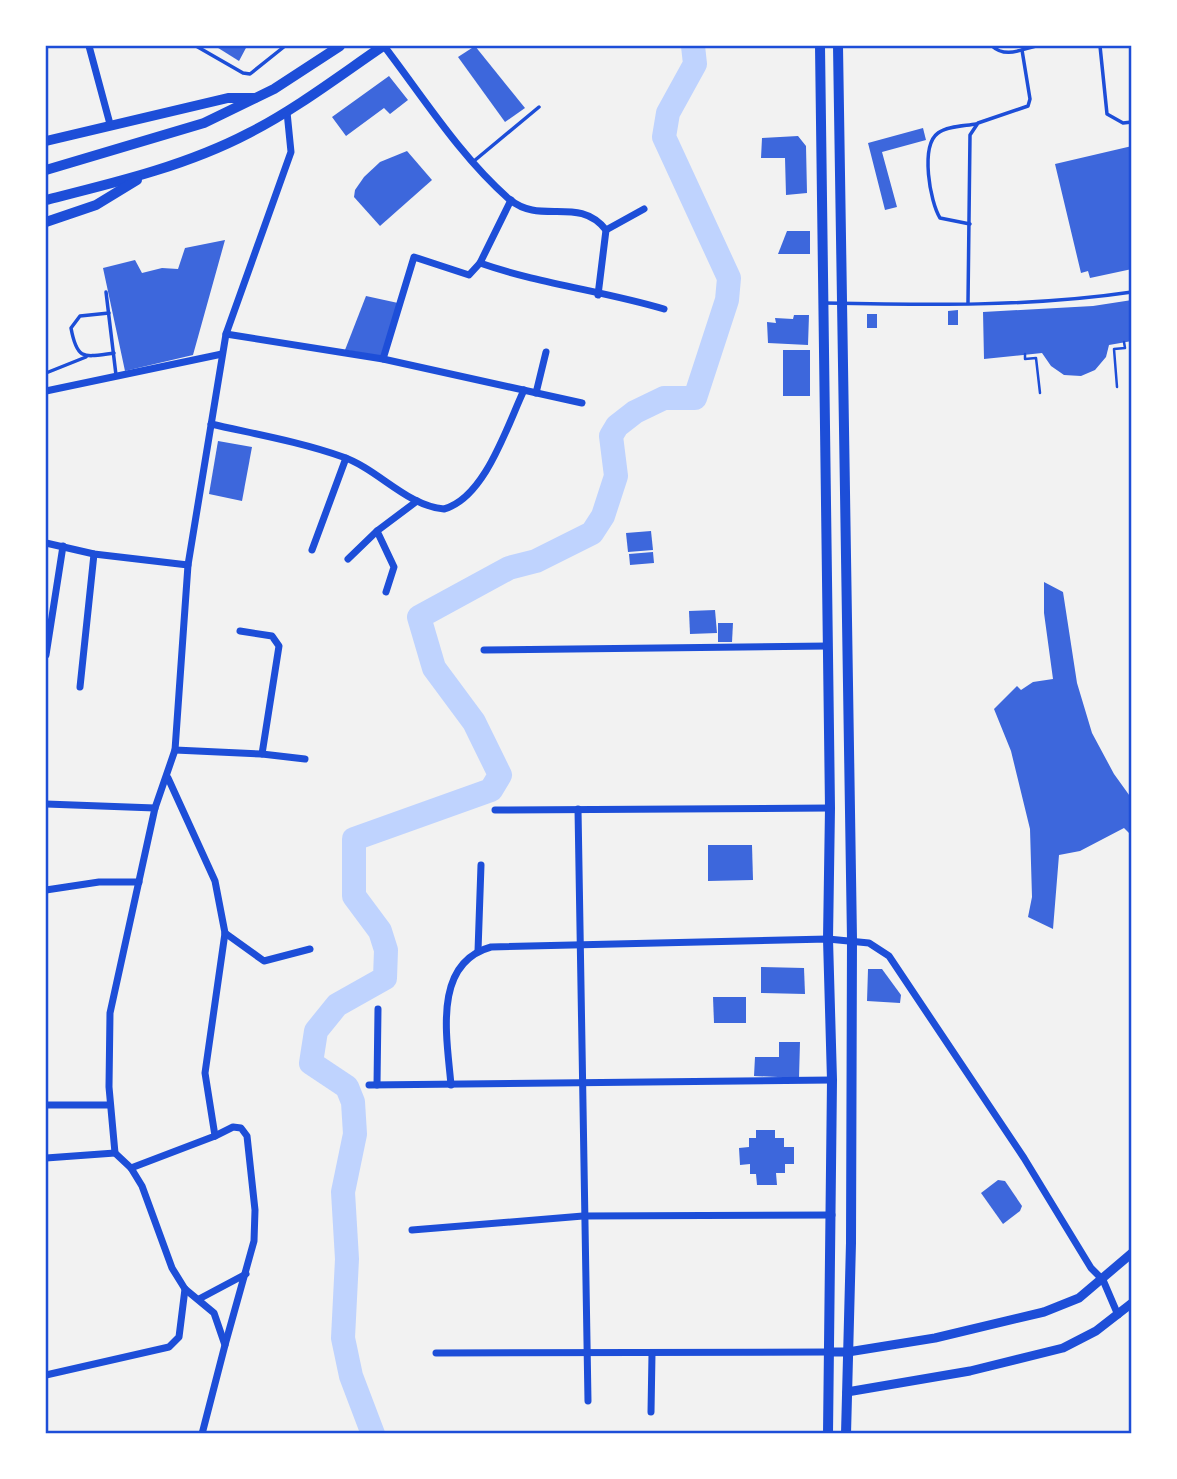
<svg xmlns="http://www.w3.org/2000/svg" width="1177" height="1479" font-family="'Asap Condensed',sans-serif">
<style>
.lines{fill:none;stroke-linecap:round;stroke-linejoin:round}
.river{stroke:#bfd3fe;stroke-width:24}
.building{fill:#3d67dc}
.path{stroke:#1d4ed8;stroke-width:2.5}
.service{stroke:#1d4ed8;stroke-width:3.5}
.minor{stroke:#1d4ed8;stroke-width:7}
.tertiary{stroke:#1d4ed8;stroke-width:9}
.primary{stroke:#1d4ed8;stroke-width:10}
.neatline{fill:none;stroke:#1d4ed8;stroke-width:2.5}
</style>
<rect width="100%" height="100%" fill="#f2f2f2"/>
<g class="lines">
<!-- river -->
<polyline class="river" points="373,1434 351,1376 343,1338 347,1259 343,1192 355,1134 353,1102 347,1087 311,1063 316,1031 337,1005 385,978 386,950 380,931 354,896 354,839 491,790 500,775 474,722 434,668 419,617 509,568 536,561 592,533 603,516 616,476 611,436 617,426 635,412 664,398 695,398 727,300 729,278 664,137 668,113 695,64 693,46"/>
</g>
<!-- building -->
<g class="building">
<polygon points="215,46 247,46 239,61"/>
<polygon points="475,46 525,108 505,122 458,57"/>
<polygon points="389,76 408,100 390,114 384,108 346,136 332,117"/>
<polygon points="923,128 926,140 882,152 897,207 885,210 868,143"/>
<polygon points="798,136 806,146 807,193 786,195 785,158 761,158 762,138"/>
<polygon points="1132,146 1132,269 1090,278 1088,271 1081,273 1055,164"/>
<polygon points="407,151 432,180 380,226 354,197 355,190 364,177 380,162"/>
<polygon points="787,231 810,231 810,254 778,254"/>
<polygon points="225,240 193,355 125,371 103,268 135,260 142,273 162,268 178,269 185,248"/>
<polygon points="366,296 398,303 381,356 345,350"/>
<polygon points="1132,300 1132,341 1109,345 1106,357 1095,370 1081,376 1064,375 1051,366 1042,353 984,359 983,312 1093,306"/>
<polygon points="958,310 958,325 948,325 948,311"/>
<rect x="867" y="314" width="10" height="14"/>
<polygon points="794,315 809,315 808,345 768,343 767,322 776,323 775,318 793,319"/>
<rect x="783" y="350" width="27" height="46"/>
<polygon points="218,441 252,447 242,501 209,494"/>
<polygon points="651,531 653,550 628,552 626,533"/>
<polygon points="653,552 654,563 630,565 629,554"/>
<polygon points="1044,582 1063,592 1077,683 1092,733 1114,774 1132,799 1132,836 1124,828 1080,851 1059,855 1053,929 1028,917 1032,897 1030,829 1011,751 994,709 1017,686 1021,690 1033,682 1053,679 1044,613"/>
<polygon points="715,610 717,633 690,634 689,611"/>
<polygon points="718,623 733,623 732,642 718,642"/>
<polygon points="708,845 752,845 753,880 708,881"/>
<polygon points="761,967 804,968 805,994 761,993"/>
<polygon points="868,969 882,969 901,995 900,1003 867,1001"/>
<polygon points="713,997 746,997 746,1023 714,1023"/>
<polygon points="779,1042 800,1042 799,1078 754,1076 755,1057 779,1057"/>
<polygon points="756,1130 775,1130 775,1138 784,1138 784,1147 794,1147 794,1164 785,1164 785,1173 776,1173 777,1185 757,1185 756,1174 750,1174 750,1164 740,1165 739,1148 749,1147 749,1138 756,1138"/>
<polygon points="998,1180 1005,1181 1022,1206 1020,1211 1003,1224 981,1193"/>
</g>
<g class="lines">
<!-- path -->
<g class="path">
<polyline points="1025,354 1025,359 1036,358 1040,393"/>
<polyline points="1117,387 1114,349 1125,348 1124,342"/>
</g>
<!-- service -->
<g class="service">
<polyline points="196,46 243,73 250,74 285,46"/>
<path d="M992 46C1005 58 1020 50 1036 46"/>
<polyline points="1100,46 1107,114 1123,123 1132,122"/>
<polyline points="474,161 539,107"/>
<path d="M970 224 940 218C930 202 920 146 938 133 947 126 965 126 976 124"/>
<polyline points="106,292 116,375"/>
<path d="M824 303C926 305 1031 307 1132 292"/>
<polyline points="968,303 970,135 978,123 1028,106 1030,99 1022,50"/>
<path d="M109 313 80 316 71 328C77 361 84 357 114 353"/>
<polyline points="46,373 86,357"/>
</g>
<!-- minor -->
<g class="minor">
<polyline points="89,46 110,124"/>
<path d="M384 46C423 97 460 156 509 199 541 226 578 195 606 230L644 209"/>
<polyline points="480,263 511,200"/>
<polyline points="598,295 606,230"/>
<polyline points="226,334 383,359 582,403"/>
<path d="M383 359 414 257 469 275 480 263C540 284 604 291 664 309"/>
<polyline points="46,391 222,354"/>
<polyline points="536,393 546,352"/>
<path d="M211 424C255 434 301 442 343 457 378 469 407 506 444 509 485 498 507 426 524 390"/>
<polyline points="46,543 94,554 188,565"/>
<polyline points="312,550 346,458"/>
<polyline points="348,559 377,531"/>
<polyline points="386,592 394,567 377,531 417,501"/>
<polyline points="484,650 828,646"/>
<polyline points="46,655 63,546"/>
<polyline points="80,687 94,554"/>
<polyline points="175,750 262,754 279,646 272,636 240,631"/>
<polyline points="262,754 305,759"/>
<polyline points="46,804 155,808"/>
<polyline points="578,809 588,1401"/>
<polyline points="495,810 830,808"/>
<polyline points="46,890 99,882 139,882"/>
<polyline points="225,933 264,961 310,949"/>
<polyline points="478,951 481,865"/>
<polyline points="369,1085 832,1080"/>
<polyline points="377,1085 378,1009"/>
<path d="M451 1085C447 1038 432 963 491 947L828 939 869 943 889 956 1024 1158 1091 1268 1103 1280 1118 1315"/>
<polyline points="46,1105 110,1105"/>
<polyline points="215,1136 233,1127 241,1128 247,1136 255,1210 254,1241 225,1345"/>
<polyline points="46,1158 115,1153"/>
<polyline points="131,1168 215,1136 205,1073 225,933 215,881 168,778"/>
<polyline points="412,1230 583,1216 832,1215"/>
<polyline points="199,1299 246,1274"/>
<polyline points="436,1353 829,1352"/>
<polyline points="46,1375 169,1347 179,1337 185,1289"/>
<polyline points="651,1412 652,1354"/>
<polyline points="202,1434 225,1345 214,1313 185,1289 172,1268 142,1186 131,1168 115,1153 109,1087 110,1013 155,808 175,750 188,565 226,334 291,152 287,112"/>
</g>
<!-- tertiary -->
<g class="tertiary">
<polyline points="829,1352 848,1352 935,1338 1044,1312 1079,1298 1132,1253"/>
<polyline points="847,1392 970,1371 1063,1348 1096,1331 1132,1303"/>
</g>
<!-- primary -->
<g class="primary">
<polyline points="820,46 830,808 828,939 832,1080 828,1434"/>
<polyline points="838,46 852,939 851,1243 846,1434"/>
<polyline points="46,141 228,98 255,98"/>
<polyline points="46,170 204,123 274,89 340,46"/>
<path d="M46 200C114 183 186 166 249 133 296 109 339 76 383 46"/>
<polyline points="46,222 96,205 137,180"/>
</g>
</g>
<!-- border -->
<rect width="1177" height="1479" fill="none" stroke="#ffffff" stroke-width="94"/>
<rect x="47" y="47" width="1083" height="1385" class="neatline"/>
</svg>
